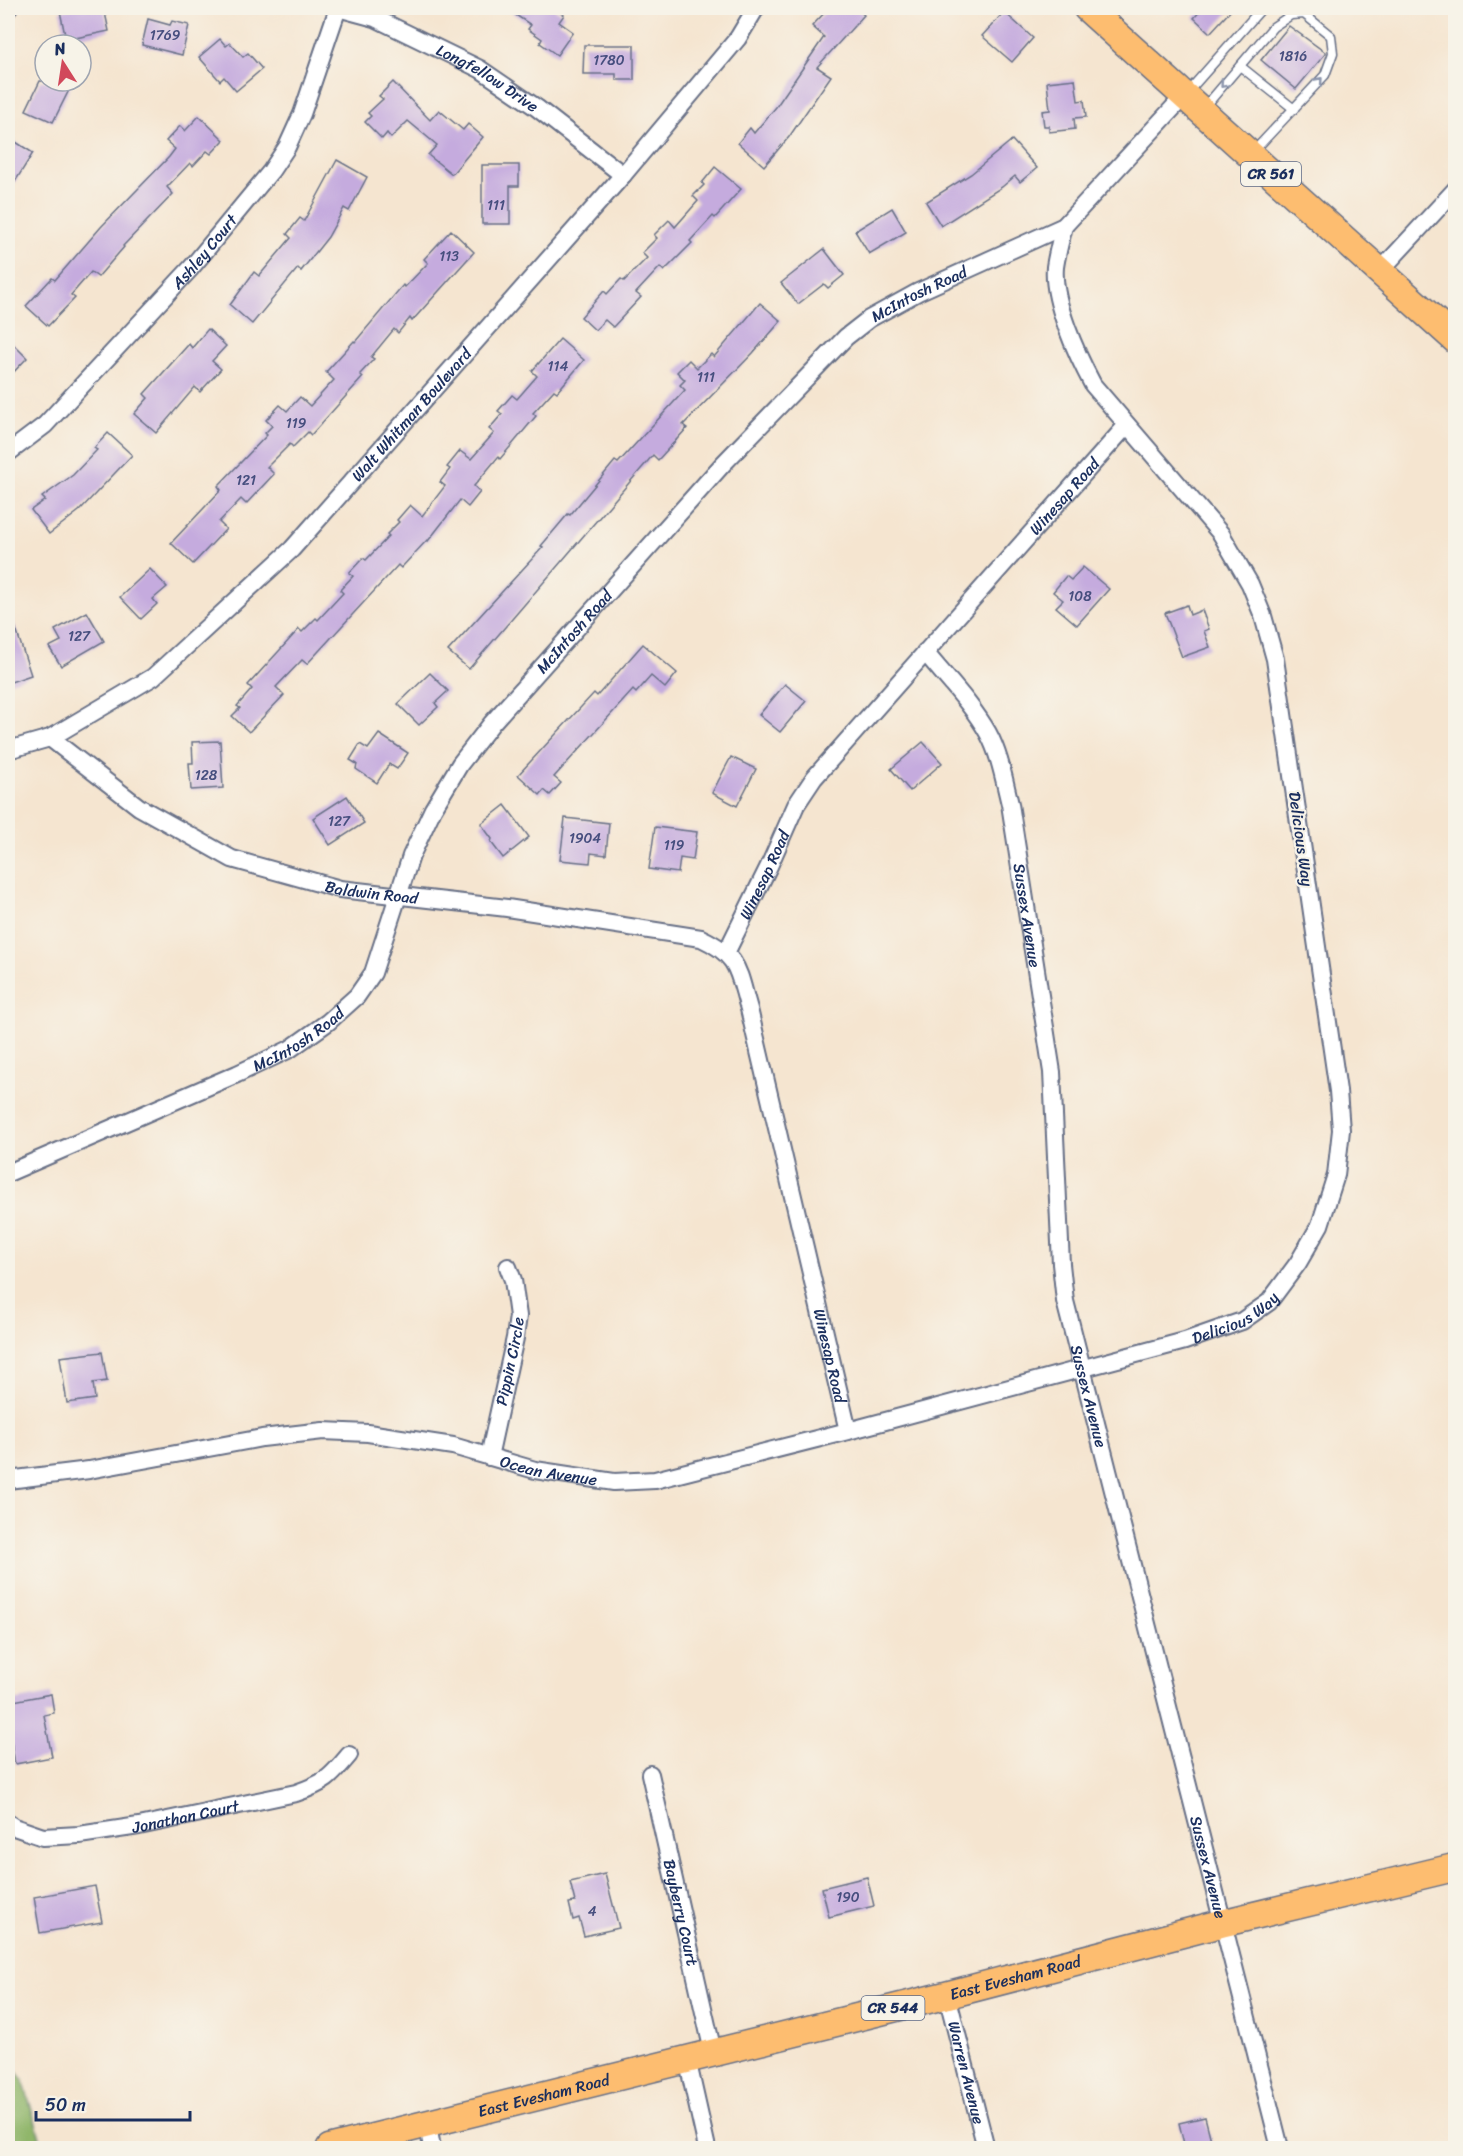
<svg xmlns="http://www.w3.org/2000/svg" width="1463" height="2156" font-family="Sriracha,sans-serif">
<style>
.forest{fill:#90b66b;stroke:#567264;stroke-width:1.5}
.building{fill:#c5abde}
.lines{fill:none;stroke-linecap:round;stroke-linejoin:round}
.service-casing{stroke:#676f86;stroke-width:11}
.minor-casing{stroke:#676f86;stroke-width:20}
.primary-casing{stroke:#676f86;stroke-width:30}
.service{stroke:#fff;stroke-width:8}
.minor{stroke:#fff;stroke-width:16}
.primary{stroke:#fdbd6f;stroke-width:27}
.oneway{stroke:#8d97ae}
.labels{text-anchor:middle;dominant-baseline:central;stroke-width:4.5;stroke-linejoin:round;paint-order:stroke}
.number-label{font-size:14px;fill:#464e7e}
.shield{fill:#f7f3e8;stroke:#5d6a87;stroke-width:1.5}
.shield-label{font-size:15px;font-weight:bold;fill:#1b2f5e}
.street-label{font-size:16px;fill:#1b2f5e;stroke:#f7f3e8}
</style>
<rect width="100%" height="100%" fill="#f7f3e8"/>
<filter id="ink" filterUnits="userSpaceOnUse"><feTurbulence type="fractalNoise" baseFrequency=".0167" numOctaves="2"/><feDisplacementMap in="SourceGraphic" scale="12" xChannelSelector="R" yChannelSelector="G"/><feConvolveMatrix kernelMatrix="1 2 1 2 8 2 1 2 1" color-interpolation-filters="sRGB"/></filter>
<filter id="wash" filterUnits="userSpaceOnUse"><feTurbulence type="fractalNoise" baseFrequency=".008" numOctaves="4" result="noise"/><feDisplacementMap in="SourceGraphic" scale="24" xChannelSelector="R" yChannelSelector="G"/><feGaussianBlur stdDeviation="1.35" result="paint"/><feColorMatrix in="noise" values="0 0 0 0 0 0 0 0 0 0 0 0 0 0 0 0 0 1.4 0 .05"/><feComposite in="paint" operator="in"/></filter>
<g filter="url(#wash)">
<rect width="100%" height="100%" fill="#f5e5d0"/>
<!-- forest -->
<polygon class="forest" points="8,2062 23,2080 43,2148 8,2148"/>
<g id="blocks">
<!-- building -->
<g class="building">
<polygon points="76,8 104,8 109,31 66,40 60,11"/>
<polygon points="505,8 553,8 564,15 559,22 573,32 557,55 540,43 542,39 528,29 531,25"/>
<polygon points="829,8 856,8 864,15 817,67 831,76 789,137 764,166 738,143 750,128 754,133 776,107 824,37 812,26"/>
<polygon points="1203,8 1233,8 1210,33 1194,18"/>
<polygon points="1004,12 1033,38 1012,62 982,36"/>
<polygon points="148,19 170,25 172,21 189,25 182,55 142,45"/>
<polygon points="1289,26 1326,53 1296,89 1261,60"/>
<polygon points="220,39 226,46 230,43 243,57 248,53 262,69 236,91 224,77 220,81 199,57"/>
<polygon points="584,45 634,45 634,80 616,80 616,74 583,74"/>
<polygon points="1075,79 1078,101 1084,100 1086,117 1074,118 1075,129 1049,132 1049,126 1044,126 1042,111 1050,110 1047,82"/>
<polygon points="40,81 62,81 71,86 53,122 26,110"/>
<polygon points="393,82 430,120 439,110 463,130 468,124 483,137 452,174 428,155 437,145 408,121 391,138 387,133 382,139 365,122 371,116 368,113 383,99 379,96"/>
<polygon points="199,116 224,140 211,154 207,151 193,166 190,163 167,187 173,194 123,246 124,247 98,277 91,272 71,295 75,298 48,326 26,306 52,278 55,280 101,227 169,157 175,149 166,141 180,126 185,131"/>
<polygon points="8,137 33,153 8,193"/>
<polygon points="1012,140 1037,168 1020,182 1015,176 1002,187 941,226 926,202 971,174"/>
<polygon points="337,160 367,177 349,211 344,208 328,237 301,271 298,268 252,324 230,305 254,272 259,276 291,238 287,234 300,218 304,221"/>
<polygon points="482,165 519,165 519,186 510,186 510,224 482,224"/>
<polygon points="715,167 741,189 715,218 713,216 690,241 692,243 664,271 660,267 636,293 641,297 613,327 605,320 595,330 581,317 604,291 607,294 621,279 624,281 647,258 642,253 657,238 654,235 669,220 675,227 698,201 693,196 704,185 702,183"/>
<polygon points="892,208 906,232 869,254 855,231"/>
<polygon points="451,230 474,252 412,321 410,318 398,333 394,329 371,357 374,359 360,374 363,377 311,435 308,432 293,447 290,444 267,467 274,474 246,504 241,499 219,522 226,529 193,564 171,543 221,490 218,486 267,435 265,433 272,426 266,420 280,405 287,411 300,397 310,406 334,380 326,372 354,341 355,342 403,285 405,287 428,263 424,259"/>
<polygon points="824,249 844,275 828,288 824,284 798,304 781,283"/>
<polygon points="760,303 781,321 753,353 683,425 687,428 658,460 653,455 469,669 448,651 543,547 541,546 568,514 570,515 615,461 618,463 685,390 680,385 685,380 677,372 689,360 697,368 711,354 714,357"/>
<polygon points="208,329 226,346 212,361 221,369 200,392 195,387 156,433 134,414 148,398 144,394 189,344 192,348"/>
<polygon points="8,339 27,358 8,378"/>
<polygon points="560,339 584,360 557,392 554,390 533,413 536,416 500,459 498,457 474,486 480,492 468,507 460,500 428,541 427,540 401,568 398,565 307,664 302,660 276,687 284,695 249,732 232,716 240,708 237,706 252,689 248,685 299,629 302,632 316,618 318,620 343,593 340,590 353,576 349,573 363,558 366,560 389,536 387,534 399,522 397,520 410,505 422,516 445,486 440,482 450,469 447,467 460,451 471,459 494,433 489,429 502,414 498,411 512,395 517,399 537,376 532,371"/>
<polygon points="108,433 132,455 79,511 49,534 31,510 45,500 42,497 73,475 97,450 94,448"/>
<polygon points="1083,567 1109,589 1077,625 1056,607 1063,600 1053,592 1066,576 1071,580"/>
<polygon points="150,569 167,587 153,599 157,604 141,619 120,597"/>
<polygon points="1187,605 1190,615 1202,610 1209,629 1204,631 1210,647 1182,657 1165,613"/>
<polygon points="87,612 104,641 61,666 49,647 61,641 55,630"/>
<polygon points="8,614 11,614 31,675 8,683"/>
<polygon points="643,644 677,673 665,688 651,676 636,693 633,690 554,777 561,783 550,795 544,790 540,795 518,775 594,693 597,696"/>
<polygon points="430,673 448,691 435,703 438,707 419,725 398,704"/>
<polygon points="785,684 806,701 780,732 759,715"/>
<polygon points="379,734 408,753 397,769 389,764 377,783 356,769 357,764 350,760 360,744 368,749"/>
<polygon points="220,741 223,788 191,790 189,763 193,763 192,742"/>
<polygon points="923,742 942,763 910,791 891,769"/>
<polygon points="731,757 756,769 737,806 712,793"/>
<polygon points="347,796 364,823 330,845 313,818"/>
<polygon points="505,805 529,837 503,858 491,842 492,839 481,824"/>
<polygon points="565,818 609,823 606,855 591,853 590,863 560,860"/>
<polygon points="655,827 697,832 693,860 680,858 678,873 649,869"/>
<polygon points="102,1352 107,1381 93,1383 95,1399 67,1403 60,1357"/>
<polygon points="51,1694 54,1713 44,1715 52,1757 15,1764 8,1722 8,1702"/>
<polygon points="605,1874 619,1928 584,1936 579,1918 573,1920 569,1903 575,1902 570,1882"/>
<polygon points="867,1877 874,1906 829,1917 822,1888"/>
<polygon points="95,1886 102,1922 40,1933 34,1897"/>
<polygon points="1205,2117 1213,2148 1185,2148 1179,2123"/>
</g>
</g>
</g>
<g filter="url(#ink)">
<use href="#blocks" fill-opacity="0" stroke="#676f86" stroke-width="1.5"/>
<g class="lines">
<defs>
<g id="service">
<polyline points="1240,66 1294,109"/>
<polyline points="1187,93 1262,8"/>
<polyline points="1204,108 1273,27 1291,15 1304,14 1331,36 1333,53 1325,75 1253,152"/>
</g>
<g id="minor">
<path id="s1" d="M338 8 375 18 480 69 537 108 623 175"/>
<polyline points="8,9 8,8"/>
<polyline points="1380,271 1456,189"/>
<path id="s2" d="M8 453 45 425 191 268 271 171 287 147 302 114 338 8"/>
<path id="s3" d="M925 652C946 678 971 703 988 733 1000 755 1004 780 1010 804L1052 1072 1061 1264 1065 1301 1280 2148"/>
<path id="s4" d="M50 738 139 807 232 859 340 889 507 908 701 938C740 956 738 972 749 1009L848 1431"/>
<path id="s5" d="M8 750 50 738 153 677 292 549 623 175 738 38 756 8"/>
<path id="s6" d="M726 953 769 866 796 805 814 778 1127 425"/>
<path id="s7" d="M8 1173 237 1074 290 1049 328 1022 357 996 373 973 411 856 433 809 460 764 492 723 723 464 846 337 869 319 918 292 1064 226 1185 95"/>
<path id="s8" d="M489 1457 515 1338 518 1316 513 1280 508 1267"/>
<path id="s9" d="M8 1480 89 1470 262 1438 323 1431 368 1433 453 1446 535 1470 614 1482 655 1480 848 1431 1185 1341 1242 1321 1269 1302 1298 1263 1320 1225 1336 1175 1341 1130 1338 1091 1275 659 1263 616 1250 584 1221 534 1093 385C1077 355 1052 301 1055 267 1057 253 1061 239 1064 226"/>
<path id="s10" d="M650 1774 713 2052"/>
<path id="s11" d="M8 1823 14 1827 43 1837 79 1835 139 1826 296 1793C325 1783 330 1778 349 1755"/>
<path id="s12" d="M947 1995 986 2148"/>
<polyline points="687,2059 707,2148"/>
<polyline points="428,2125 432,2148"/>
</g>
<g id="primary">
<polyline points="1087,8 1456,340"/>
<path id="s13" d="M330 2148 947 1995 1223 1923 1456 1867"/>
</g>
</defs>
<!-- service casing -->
<use href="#service" class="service-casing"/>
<!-- minor casing -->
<use href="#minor" class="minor-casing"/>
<!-- primary casing -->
<use href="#primary" class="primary-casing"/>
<!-- service -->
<use href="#service" class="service"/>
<!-- minor -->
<use href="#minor" class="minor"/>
<!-- primary -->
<use href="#primary" class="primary"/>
</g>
<!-- one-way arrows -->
<defs><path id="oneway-chevron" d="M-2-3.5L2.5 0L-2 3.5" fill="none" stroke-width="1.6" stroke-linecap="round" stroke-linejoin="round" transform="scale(1.5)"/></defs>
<g class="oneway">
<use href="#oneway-chevron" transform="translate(1319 81) rotate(-48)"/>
<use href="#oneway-chevron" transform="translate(1224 84) rotate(131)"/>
</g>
</g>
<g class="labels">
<!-- number labels -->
<g class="number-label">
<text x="165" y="35">1769</text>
<text x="1293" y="56">1816</text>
<text x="609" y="60">1780</text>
<text x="496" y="205">111</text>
<text x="449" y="256">113</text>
<text x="558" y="366">114</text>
<text x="706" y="377">111</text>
<text x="296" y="423">119</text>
<text x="246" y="480">121</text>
<text x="1080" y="596">108</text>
<text x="79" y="636">127</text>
<text x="206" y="775">128</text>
<text x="339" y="821">127</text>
<text x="585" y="838">1904</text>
<text x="674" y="845">119</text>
<text x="848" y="1897">190</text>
<text x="592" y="1911">4</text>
</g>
<!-- shield labels -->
<g class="shield">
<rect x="1241" y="162" width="60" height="24" rx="4.5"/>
<rect x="861.5" y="1996" width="63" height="24" rx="4.5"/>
</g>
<g class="shield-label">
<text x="1271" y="174">CR 561</text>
<text x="893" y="2008">CR 544</text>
</g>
<!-- street labels -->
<g class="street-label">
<text stroke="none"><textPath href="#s1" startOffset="166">Longfellow Drive</textPath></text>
<text stroke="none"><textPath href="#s2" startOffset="282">Ashley Court</textPath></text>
<text stroke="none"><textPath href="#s7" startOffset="1310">McIntosh Road</textPath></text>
<text stroke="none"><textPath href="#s5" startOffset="532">Walt Whitman Boulevard</textPath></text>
<text stroke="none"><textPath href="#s6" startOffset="573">Winesap Road</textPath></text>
<text stroke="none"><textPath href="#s7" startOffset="824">McIntosh Road</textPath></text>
<text transform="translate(1301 839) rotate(82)">Delicious Way</text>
<text stroke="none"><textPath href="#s6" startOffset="87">Winesap Road</textPath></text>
<text stroke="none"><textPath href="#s4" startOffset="363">Baldwin Road</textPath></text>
<text stroke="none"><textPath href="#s3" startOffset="290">Sussex Avenue</textPath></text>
<text stroke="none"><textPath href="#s7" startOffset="320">McIntosh Road</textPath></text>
<text stroke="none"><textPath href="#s9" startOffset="1260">Delicious Way</textPath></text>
<text stroke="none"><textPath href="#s4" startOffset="1142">Winesap Road</textPath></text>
<text stroke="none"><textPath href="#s8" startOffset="98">Pippin Circle</textPath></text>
<text stroke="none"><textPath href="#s3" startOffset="776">Sussex Avenue</textPath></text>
<text stroke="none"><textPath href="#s9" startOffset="549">Ocean Avenue</textPath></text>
<text stroke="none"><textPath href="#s11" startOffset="182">Jonathan Court</textPath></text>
<text stroke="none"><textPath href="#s3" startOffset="1262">Sussex Avenue</textPath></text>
<text stroke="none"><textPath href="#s10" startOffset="142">Bayberry Court</textPath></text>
<text stroke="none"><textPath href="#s13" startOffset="706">East Evesham Road</textPath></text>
<text stroke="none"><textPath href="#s12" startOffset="80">Warren Avenue</textPath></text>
<text stroke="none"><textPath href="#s13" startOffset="220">East Evesham Road</textPath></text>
</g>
</g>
<!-- margin -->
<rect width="1463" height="2156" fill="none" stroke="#f7f3e8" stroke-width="30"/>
<!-- north arrow -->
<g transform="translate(63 63) rotate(348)"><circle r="28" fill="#f7f3e8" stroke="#9fa5b1" stroke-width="1.5"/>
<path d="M0-4.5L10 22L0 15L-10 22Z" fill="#d1495b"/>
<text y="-9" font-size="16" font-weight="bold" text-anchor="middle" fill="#1b2f5e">N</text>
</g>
<!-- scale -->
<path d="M36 2111v9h154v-9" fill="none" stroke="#1b2f5e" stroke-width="3"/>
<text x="45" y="2111" font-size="18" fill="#1b2f5e" stroke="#f7f3e8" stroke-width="4.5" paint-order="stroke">50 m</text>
</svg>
